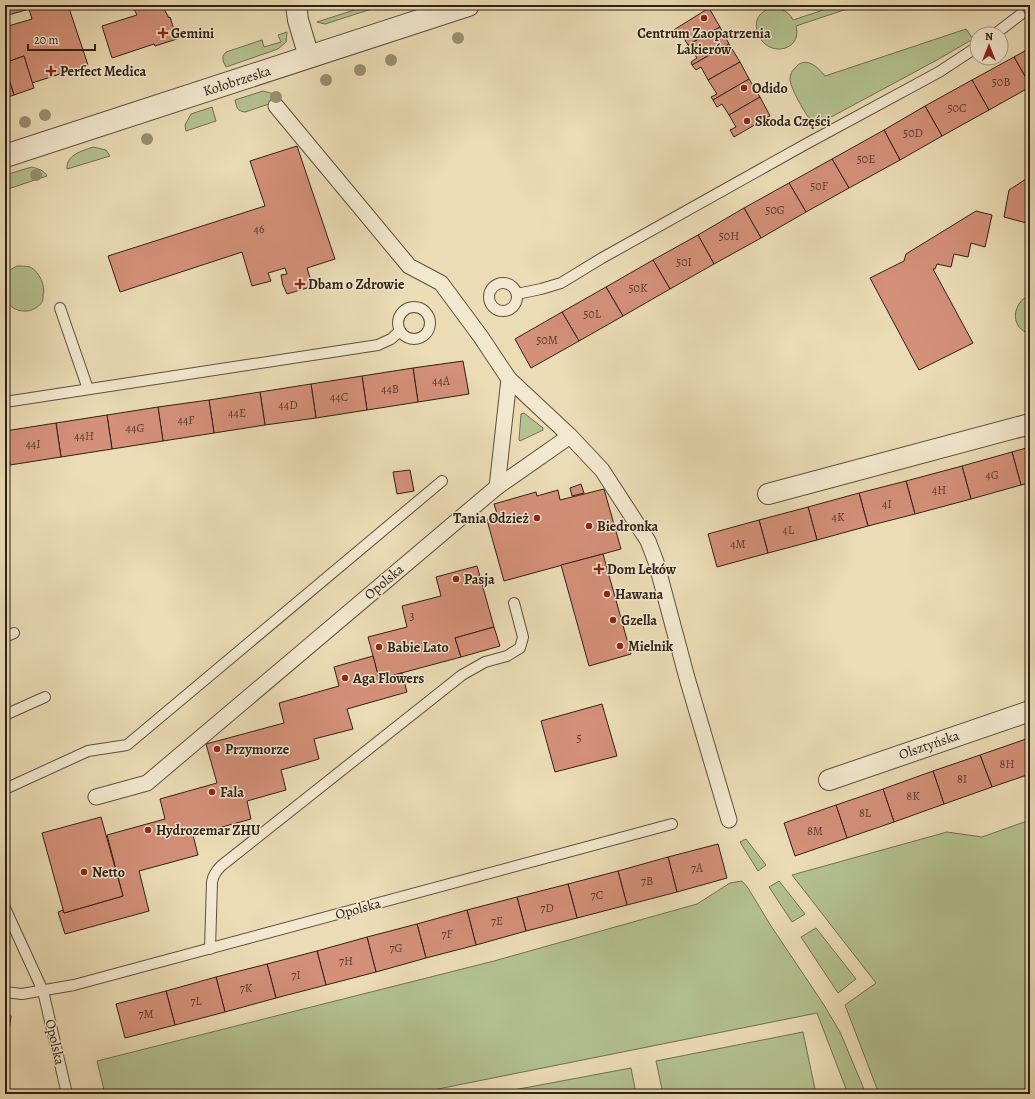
<svg xmlns="http://www.w3.org/2000/svg" width="1035" height="1099" font-family="Alegreya,serif">
<style>
.green{fill:#b4c190;stroke:#727054}
.building{fill:#d49079;stroke:#2f2017}
.lines{fill:none;stroke-linecap:round;stroke-linejoin:round}
.service-casing{stroke:#5e4f3e;stroke-width:12}
.pedestrian-casing{stroke:#5e4f3e;stroke-width:17}
.minor-casing{stroke:#5e4f3e;stroke-width:22}
.tertiary-casing{stroke:#5e4f3e;stroke-width:24}
.service{stroke:#f2e8cf;stroke-width:10}
.pedestrian{stroke:#f2e8cf;stroke-width:15}
.minor{stroke:#f2e8cf;stroke-width:20}
.tertiary{stroke:#f2e8cf;stroke-width:22}
.tree{fill:#9a8f72}
.poi-dot{fill:#8f2418;stroke:#f2e8cf;stroke-width:1.5}
.labels{text-anchor:middle;dominant-baseline:central;stroke-width:3;stroke-linejoin:round;paint-order:stroke}
.number-label{font-size:12px;fill:#583c30}
.poi-label{font-size:14px;font-weight:bold;fill:#2f2017;stroke:#f2e8cf;text-anchor:start}
.street-label{font-size:14px;fill:#2f2017;stroke:#f2e8cf}
</style>
<rect width="100%" height="100%" fill="#ebdcb5"/>
<filter id="stains"><feTurbulence type="fractalNoise" baseFrequency=".005" numOctaves="4"/><feColorMatrix values="0 0 0 0 .2 0 0 0 0 .09 0 0 0 0 .02 0 0 0 .5 -.17"/></filter>
<radialGradient id="worn" r=".72"><stop offset=".6" stop-color="#630" stop-opacity="0"/><stop offset="1" stop-color="#630" stop-opacity=".3"/></radialGradient>
<!-- green -->
<g class="green">
<polygon points="370,5 384,5 325,24 317,22"/>
<path d="M838 5H859L796 26C803 52 765 59 757 31 751 7 784 0 793 20Z"/>
<path d="M966 29 973 39 937 60 820 123C816 122 812 121 809 118 804 112 789 85 790 79 790 74 792 71 795 68 805 55 818 67 825 76Z"/>
<polygon points="287,32 286,42 278,49 226,67 223,61 223,56 226,52 262,40 264,47 281,42 278,35"/>
<path d="M263 91 278 95 281 100 245 112C237 111 237 108 235 100Z"/>
<polygon points="212,107 216,121 186,131 185,125 191,114"/>
<path d="M93 147 106 150 110 156 67 169C66 154 83 151 93 147Z"/>
<path d="M32 167C38 169 44 170 47 176L5 190V175L25 169Z"/>
<path d="M17 266C21 266 26 266 30 267 39 271 46 286 43 296 43 298 43 300 42 302 34 314 16 314 8 303 4 298 5 290 5 285 5 274 7 271 17 266Z"/>
<path d="M1027 296H1030V334C1011 328 1011 307 1027 296Z"/>
<polygon points="524,413 543,428 543,430 520,441 519,440 521,414"/>
<polygon points="1030,820 1030,1094 879,1094 845,1005 876,983 792,875 947,832 982,837"/>
<polygon points="746,839 766,865 758,871 740,842"/>
<polygon points="742,881 748,888 771,926 824,1005 840,1032 866,1094 848,1094 817,1013 413,1094 105,1094 97,1061 494,961 697,904 730,883"/>
<polygon points="779,881 805,914 792,922 769,887"/>
<polygon points="816,928 856,979 838,993 801,937"/>
<polygon points="803,1032 816,1094 663,1094 656,1061"/>
<polygon points="631,1068 636,1094 492,1094"/>
</g>
<!-- building -->
<g class="building">
<polygon points="11,5 68,5 88,65 32,83 24,56 10,61 9,56 5,57 5,27 32,19 29,9 5,16 5,7"/>
<polygon points="132,5 162,5 169,18 170,17 177,39 155,46 154,44 112,58 102,26 137,15"/>
<polygon points="709,8 720,27 688,45 682,35 676,38 672,31"/>
<polygon points="720,27 729,44 692,65 691,62 697,58 688,45"/>
<polygon points="729,44 740,62 708,80 701,67 696,70 692,65"/>
<polygon points="1030,48 1030,85 1014,57"/>
<polygon points="9,56 10,61 24,56 34,88 14,95 5,67 5,57"/>
<polygon points="1014,57 1030,85 1030,87 989,110 972,80"/>
<polygon points="740,62 749,79 713,100 711,97 717,94 708,80"/>
<polygon points="5,67 14,95 5,98"/>
<polygon points="749,79 760,97 729,115 722,104 717,107 713,100"/>
<polygon points="972,80 989,110 942,136 925,106"/>
<polygon points="760,97 770,116 734,137 730,130 736,127 729,115"/>
<polygon points="925,106 942,136 900,160 884,130"/>
<polygon points="884,130 900,160 849,188 832,159"/>
<polygon points="297,146 335,259 307,268 311,281 311,286 307,288 287,294 283,285 281,275 287,274 285,268 268,273 271,281 252,286 242,252 120,292 108,256 265,206 250,161"/>
<polygon points="832,159 849,188 806,212 789,183"/>
<polygon points="1030,167 1030,224 1004,217 1009,190 1026,179"/>
<polygon points="789,183 806,212 761,238 744,208"/>
<polygon points="744,208 761,238 714,264 698,235"/>
<polygon points="976,211 992,215 985,247 971,243 968,257 954,254 951,267 937,264 935,269 933,269 973,343 919,370 870,278 904,261 906,254"/>
<polygon points="698,235 714,264 670,289 653,260"/>
<polygon points="653,260 670,289 623,316 606,287"/>
<polygon points="606,287 623,316 579,341 562,312"/>
<polygon points="562,312 579,341 531,368 515,339"/>
<polygon points="463,361 469,394 418,402 413,368"/>
<polygon points="413,368 418,402 367,410 362,376"/>
<polygon points="362,376 367,410 316,418 311,384"/>
<polygon points="311,384 316,418 265,425 260,392"/>
<polygon points="260,392 265,425 214,433 209,400"/>
<polygon points="209,400 214,433 163,441 158,407"/>
<polygon points="158,407 163,441 112,449 107,415"/>
<polygon points="107,415 112,449 61,457 56,423"/>
<polygon points="56,423 61,457 10,465 5,431"/>
<polygon points="5,431 10,465 5,466"/>
<polygon points="1030,447 1030,483 1021,485 1012,452"/>
<polygon points="1012,452 1021,485 971,499 962,466"/>
<polygon points="962,466 971,499 915,514 906,481"/>
<polygon points="410,470 414,491 397,494 393,472"/>
<polygon points="906,481 915,514 868,526 859,493"/>
<polygon points="581,484 584,493 572,496 570,488"/>
<polygon points="604,489 621,549 504,581 487,520 498,517 494,504 536,492 537,496 558,490 560,500"/>
<polygon points="859,493 868,526 817,540 808,507"/>
<polygon points="808,507 817,540 768,553 759,520"/>
<polygon points="759,520 768,553 717,567 708,534"/>
<polygon points="603,554 631,654 589,666 561,565"/>
<polygon points="477,566 494,627 455,638 461,657 379,679 368,637 407,627 402,606 441,596 436,577"/>
<polygon points="494,627 500,646 461,657 455,638"/>
<polygon points="373,656 379,679 402,673 407,692 347,709 353,729 314,739 319,759 281,770 286,790 247,801 251,819 193,835 198,855 139,871 149,911 65,934 58,912 63,910 64,913 123,896 107,835 165,819 160,799 217,783 206,744 284,723 279,703 339,686 334,667"/>
<polygon points="602,704 617,756 555,772 541,721"/>
<polygon points="1029,738 1030,742 1030,774 992,787 980,755"/>
<polygon points="980,755 992,787 944,804 933,771"/>
<polygon points="933,771 944,804 894,822 883,789"/>
<polygon points="883,789 894,822 847,838 836,805"/>
<polygon points="836,805 847,838 795,856 784,823"/>
<polygon points="101,817 123,896 64,913 42,833"/>
<polygon points="718,844 727,878 677,892 668,857"/>
<polygon points="668,857 677,892 627,905 618,871"/>
<polygon points="618,871 627,905 577,918 568,884"/>
<polygon points="568,884 577,918 526,931 517,897"/>
<polygon points="517,897 526,931 476,945 467,910"/>
<polygon points="467,910 476,945 426,958 417,924"/>
<polygon points="417,924 426,958 376,972 367,937"/>
<polygon points="367,937 376,972 326,985 317,951"/>
<polygon points="317,951 326,985 276,998 267,964"/>
<polygon points="267,964 276,998 225,1012 216,977"/>
<polygon points="216,977 225,1012 175,1025 166,991"/>
<polygon points="166,991 175,1025 125,1038 116,1004"/>
<polygon points="5,1015 11,1016 6,1053 5,1052"/>
</g>
<g class="lines">
<defs>
<g id="service">
<polyline points="995,34 1020,15"/>
<circle cx="503" cy="297" r="14"/>
<polyline points="517,294 541,289 561,283 602,258 806,144 939,72 977,47"/>
<circle cx="414" cy="323" r="16"/>
<polyline points="60,308 88,389"/>
<polyline points="5,402 378,345 391,339 400,331"/>
<polyline points="5,637 14,633"/>
<polyline points="5,715 45,697"/>
<polyline points="5,789 88,751 127,745 442,481"/>
<polyline points="5,908 43,991 67,1094"/>
<path d="M210 949 212 882C213 875 216 871 221 866L462 675 485 662 507 656 520 648 523 637 514 603"/>
<polyline points="5,992 22,994 74,985 672,824"/>
</g>
<g id="pedestrian">
<polyline points="276,106 409,266 441,283 481,337 509,379 570,436 602,470 648,541 656,562 687,678 729,820"/>
<polyline points="497,487 509,379"/>
<polyline points="96,797 147,783 497,487 570,436"/>
</g>
<g id="minor">
<polyline points="296,5 298,20 309,57"/>
<polyline points="768,494 1030,424"/>
<polyline points="829,780 1030,711"/>
</g>
<polyline id="tertiary" points="5,156 468,5"/>
</defs>
<!-- service casing -->
<use href="#service" class="service-casing"/>
<!-- pedestrian casing -->
<use href="#pedestrian" class="pedestrian-casing"/>
<!-- minor casing -->
<use href="#minor" class="minor-casing"/>
<!-- tertiary casing -->
<use href="#tertiary" class="tertiary-casing"/>
<!-- service -->
<use href="#service" class="service"/>
<!-- pedestrian -->
<use href="#pedestrian" class="pedestrian"/>
<!-- minor -->
<use href="#minor" class="minor"/>
<!-- tertiary -->
<use href="#tertiary" class="tertiary"/>
</g>
<!-- trees -->
<g class="tree">
<circle cx="458" cy="38" r="6"/>
<circle cx="391" cy="60" r="6"/>
<circle cx="360" cy="70" r="6"/>
<circle cx="326" cy="80" r="6"/>
<circle cx="276" cy="97" r="6"/>
<circle cx="45" cy="115" r="6"/>
<circle cx="25" cy="122" r="6"/>
<circle cx="147" cy="139" r="6"/>
<circle cx="36" cy="175" r="6"/>
</g>
<!-- markers -->
<g class="poi-dot">
<circle cx="704" cy="18" r="4"/>
<path d="M161 27h4v4h4v4h-4v4h-4v-4h-4v-4h4z"/>
<path d="M49 65h4v4h4v4h-4v4h-4v-4h-4v-4h4z"/>
<circle cx="744" cy="88" r="4"/>
<circle cx="747" cy="121" r="4"/>
<path d="M298 278h4v4h4v4h-4v4h-4v-4h-4v-4h4z"/>
<circle cx="537" cy="518" r="4"/>
<circle cx="589" cy="526" r="4"/>
<path d="M597 563h4v4h4v4h-4v4h-4v-4h-4v-4h4z"/>
<circle cx="456" cy="579" r="4"/>
<circle cx="607" cy="594" r="4"/>
<circle cx="613" cy="620" r="4"/>
<circle cx="620" cy="646" r="4"/>
<circle cx="379" cy="647" r="4"/>
<circle cx="345" cy="678" r="4"/>
<circle cx="217" cy="749" r="4"/>
<circle cx="212" cy="792" r="4"/>
<circle cx="148" cy="830" r="4"/>
<circle cx="84" cy="872" r="4"/>
</g>
<g class="labels">
<!-- number labels -->
<g class="number-label">
<text x="1001" y="82">50B</text>
<text x="957" y="108">50C</text>
<text x="913" y="133">50D</text>
<text x="866" y="159">50E</text>
<text x="819" y="186">50F</text>
<text x="775" y="210">50G</text>
<text x="259" y="229">46</text>
<text x="729" y="236">50H</text>
<text x="684" y="262">50I</text>
<text x="638" y="288">50K</text>
<text x="592" y="314">50L</text>
<text x="547" y="340">50M</text>
<text x="441" y="381">44A</text>
<text x="390" y="389">44B</text>
<text x="339" y="397">44C</text>
<text x="288" y="405">44D</text>
<text x="237" y="413">44E</text>
<text x="186" y="420">44F</text>
<text x="135" y="428">44G</text>
<text x="84" y="436">44H</text>
<text x="33" y="444">44I</text>
<text x="992" y="475">4G</text>
<text x="939" y="490">4H</text>
<text x="887" y="504">4I</text>
<text x="838" y="517">4K</text>
<text x="788" y="530">4L</text>
<text x="738" y="544">4M</text>
<text x="412" y="616">3</text>
<text x="579" y="738">5</text>
<text x="1007" y="764">8H</text>
<text x="962" y="779">8I</text>
<text x="913" y="796">8K</text>
<text x="865" y="813">8L</text>
<text x="815" y="831">8M</text>
<text x="697" y="868">7A</text>
<text x="647" y="881">7B</text>
<text x="597" y="895">7C</text>
<text x="547" y="908">7D</text>
<text x="497" y="921">7E</text>
<text x="447" y="934">7F</text>
<text x="396" y="948">7G</text>
<text x="346" y="961">7H</text>
<text x="296" y="975">7I</text>
<text x="246" y="988">7K</text>
<text x="196" y="1001">7L</text>
<text x="146" y="1014">7M</text>
</g>
<!-- poi labels -->
<g class="poi-label">
<text x="171" y="33">Gemini</text>
<text x="704" y="33" text-anchor="middle">Centrum Zaopatrzenia<tspan x="704" dy="16">Lakierów</tspan></text>
<text x="60" y="71">Perfect Medica</text>
<text x="752" y="88">Odido</text>
<text x="755" y="121">Skoda Części</text>
<text x="308" y="284">Dbam o Zdrowie</text>
<text x="529" y="518" text-anchor="end">Tania Odzież</text>
<text x="597" y="526">Biedronka</text>
<text x="607" y="569">Dom Leków</text>
<text x="464" y="579">Pasja</text>
<text x="615" y="594">Hawana</text>
<text x="621" y="620">Gzella</text>
<text x="628" y="646">Mielnik</text>
<text x="387" y="647">Babie Lato</text>
<text x="353" y="678">Aga Flowers</text>
<text x="225" y="749">Przymorze</text>
<text x="220" y="792">Fala</text>
<text x="156" y="830">Hydrozemar ZHU</text>
<text x="92" y="872">Netto</text>
</g>
<!-- street labels -->
<g class="street-label">
<text transform="translate(237 81) rotate(-18)">Kołobrzeska</text>
<text transform="translate(384 582) rotate(-40)">Opolska</text>
<text transform="translate(929 745) rotate(-19)">Olsztyńska</text>
<text transform="translate(358 909) rotate(-15)">Opolska</text>
<text transform="translate(55 1042) rotate(77)">Opolska</text>
</g>
</g>
<!-- margin -->
<rect width="1035" height="1099" fill="none" stroke="#ebdcb5" stroke-width="20"/>
<rect x="6" y="6" width="1023" height="1087" fill="none" stroke="#2f2017" stroke-width="2"/>
<rect x="10" y="10" width="1015" height="1079" fill="none" stroke="#2f2017"/>
<!-- north arrow -->
<g transform="translate(989 46)"><circle r="19" fill="#f2e8cf" stroke="#a49885"/>
<path d="M0-3L7 15L0 10L-7 15Z" fill="#8f2418"/>
<text y="-6" font-size="11" font-weight="bold" text-anchor="middle" fill="#2f2017">N</text>
</g>
<!-- scale -->
<path d="M28 44v6h67v-6" fill="none" stroke="#2f2017" stroke-width="2"/>
<text x="34" y="44" font-size="12" fill="#2f2017" stroke="#f2e8cf" stroke-width="3" paint-order="stroke">20 m</text>
<rect width="100%" height="100%" filter="url(#stains)"/>
<rect width="100%" height="100%" fill="url(#worn)"/>
</svg>
